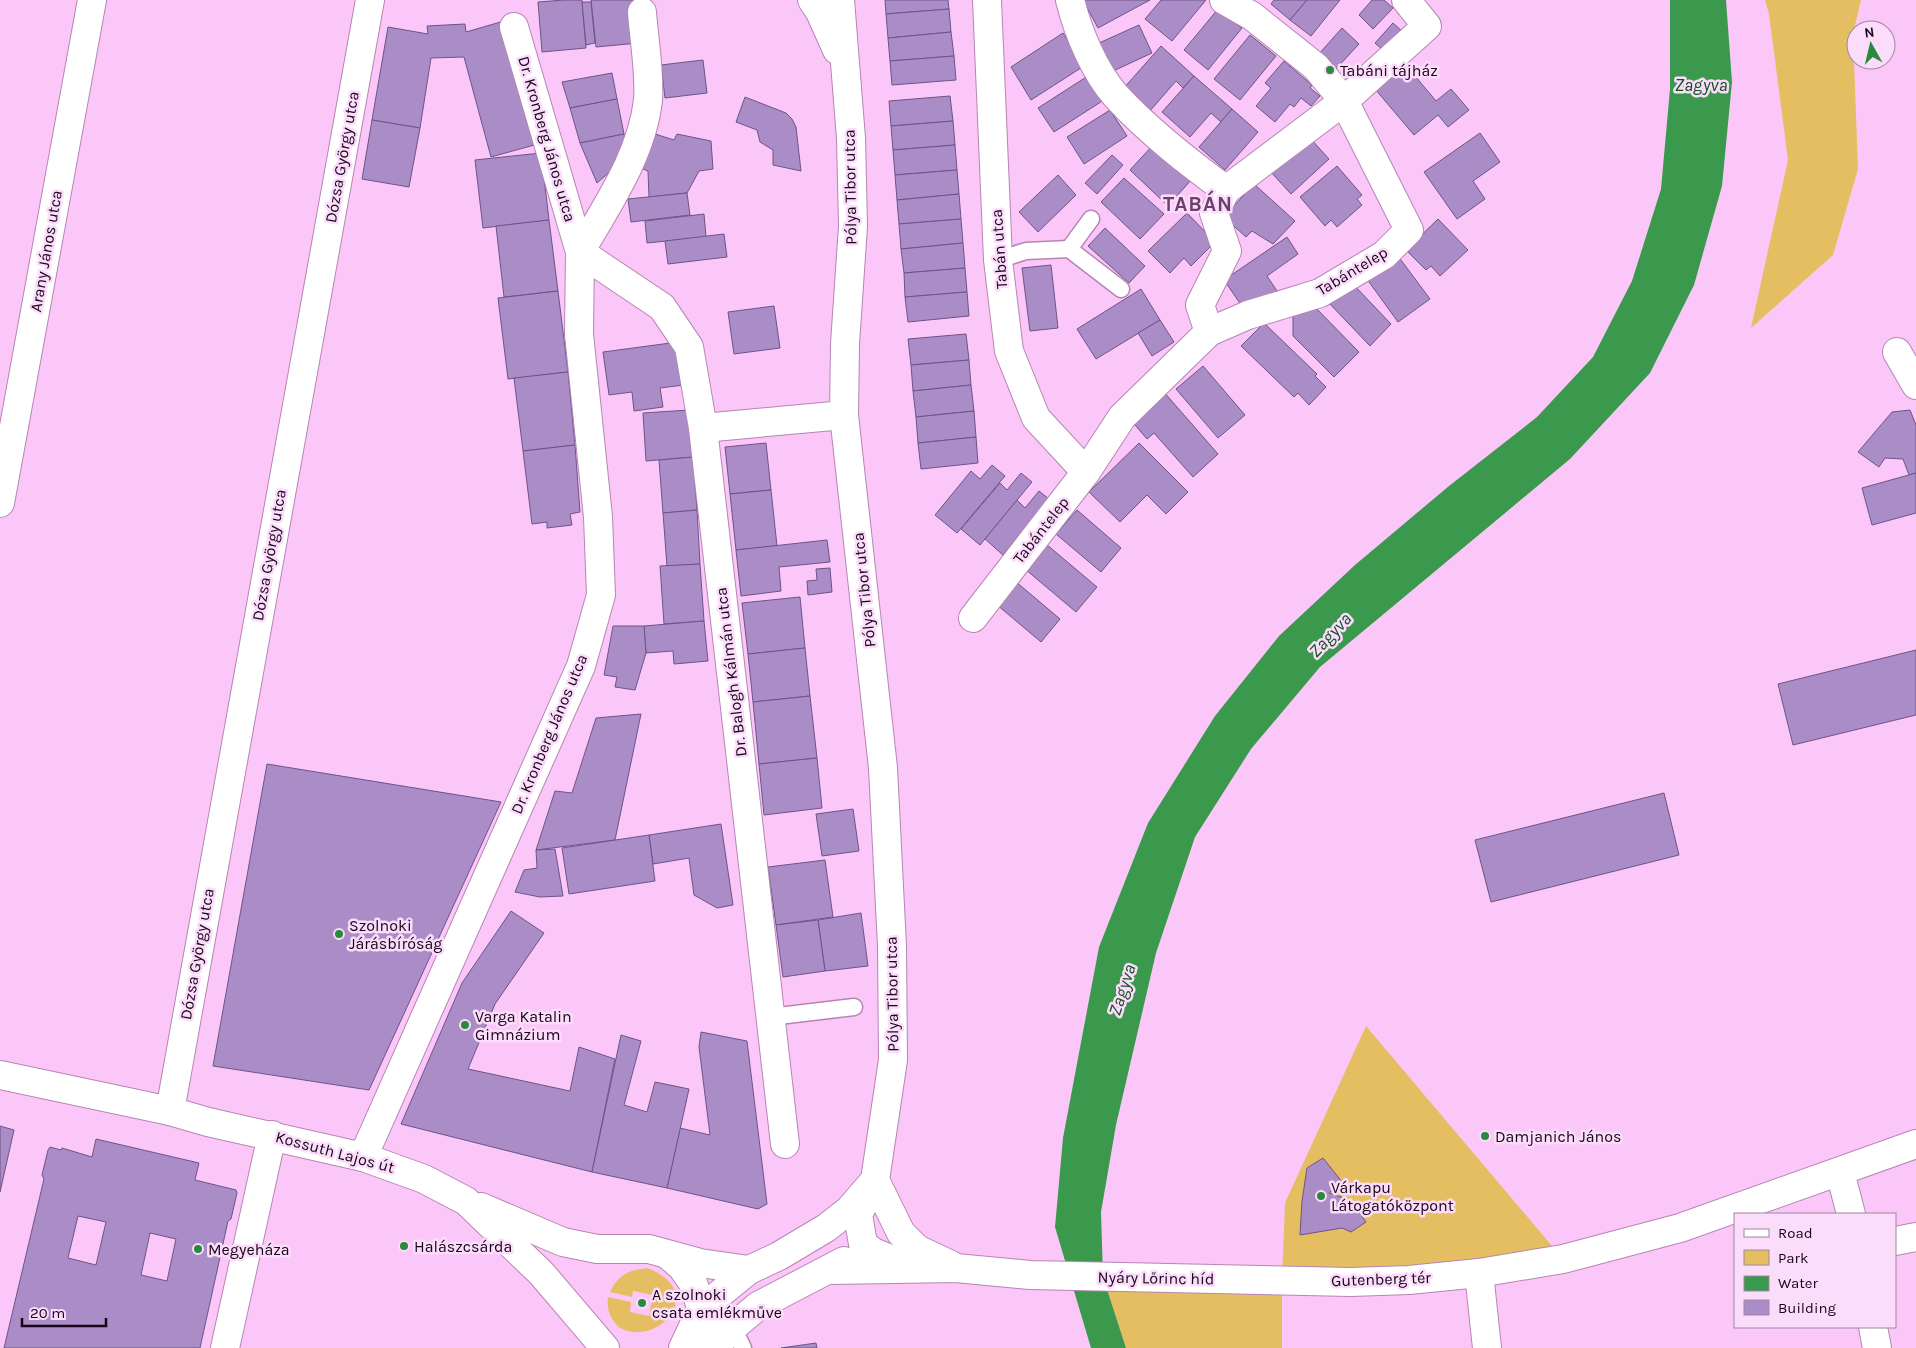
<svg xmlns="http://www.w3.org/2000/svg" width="1916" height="1348" font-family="Karla,sans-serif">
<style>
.green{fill:#e5be62}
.water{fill:#3b994d}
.building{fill:#aa8dc7;stroke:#6e5388;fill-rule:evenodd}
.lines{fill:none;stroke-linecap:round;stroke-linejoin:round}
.service-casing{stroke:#b685b5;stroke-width:19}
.minor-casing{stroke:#b685b5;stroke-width:30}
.tertiary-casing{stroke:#b685b5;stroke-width:30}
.secondary-casing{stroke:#b685b5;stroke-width:30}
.service{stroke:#fff;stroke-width:16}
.minor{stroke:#fff;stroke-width:28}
.tertiary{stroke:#fff;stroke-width:28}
.secondary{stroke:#fff;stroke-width:28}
.poi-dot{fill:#288a3d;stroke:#fcdcfb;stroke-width:2}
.labels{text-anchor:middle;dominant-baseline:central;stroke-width:5;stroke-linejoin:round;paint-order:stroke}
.poi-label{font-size:16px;fill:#170617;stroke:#fcdcfb;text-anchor:start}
.street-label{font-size:16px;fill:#170617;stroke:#fcdcfb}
.water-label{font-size:18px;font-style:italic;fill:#0e511f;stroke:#fcdcfb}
.district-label{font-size:21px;font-weight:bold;letter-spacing:1px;fill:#6b3f6b;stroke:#fcdcfb}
</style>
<rect width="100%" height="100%" fill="#fbc7f9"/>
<!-- green -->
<g class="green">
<polygon points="1765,0 1861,0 1853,34 1858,169 1833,255 1751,328 1788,160 1769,14"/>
<polygon points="1366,1026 1563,1259 1282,1281 1282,1348 1126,1348 1103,1277 1282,1280 1285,1203"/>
<path d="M647 1268C708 1290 660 1348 620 1328 611 1321 606 1309 608 1297L631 1302 630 1312 649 1316 653 1295 633 1291 632 1297 610 1292C618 1275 629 1270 647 1268Z"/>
</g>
<!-- water -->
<polygon class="water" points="1670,0 1726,0 1732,82 1722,186 1694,285 1650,373 1570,459 1320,667 1251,749 1195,837 1156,953 1116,1125 1101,1212 1103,1277 1126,1348 1091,1348 1055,1227 1063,1138 1099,947 1148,823 1215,716 1279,636 1355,565 1449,486 1537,417 1593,357 1632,281 1661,189 1670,89"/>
<!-- building -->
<g class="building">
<polygon points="564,0 582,0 586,48 542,52 538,2"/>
<polygon points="591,0 635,0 639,43 596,47"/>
<polygon points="885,0 948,0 949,9 886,14"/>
<polygon points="1083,0 1150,0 1098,28"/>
<polygon points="1161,0 1206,0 1172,41 1145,19"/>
<polygon points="1274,0 1307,0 1290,20 1271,4"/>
<polygon points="1307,0 1340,0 1311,36 1290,20"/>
<polygon points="1372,0 1384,0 1393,8 1373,29 1359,15"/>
<polygon points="582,2 591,2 595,43 586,45"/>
<polygon points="949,9 951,32 888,38 886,14"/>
<polygon points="1218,9 1242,28 1208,70 1184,50"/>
<polygon points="504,21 538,144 491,157 464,57 431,58 420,128 372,120 388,27 428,34 427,26 465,24 466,32"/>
<polygon points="1393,23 1404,33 1386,53 1375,43"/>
<polygon points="1139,25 1152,53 1111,72 1099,43"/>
<polygon points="1342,28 1359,44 1334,71 1318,55"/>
<polygon points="951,32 954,56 890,61 888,38"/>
<polygon points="1063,33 1084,66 1031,100 1011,67"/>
<polygon points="1250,35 1276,56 1240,100 1214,79"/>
<polygon points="1161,46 1194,76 1183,88 1176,81 1149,112 1123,89"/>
<polygon points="954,56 956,80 892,85 890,61"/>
<polygon points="703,60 707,93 665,98 661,65"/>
<polygon points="1284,61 1312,85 1310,88 1320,96 1311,106 1301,98 1294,107 1290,104 1275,122 1256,106 1271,88 1265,83"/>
<polygon points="1405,64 1436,101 1451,89 1469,110 1448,127 1438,115 1414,135 1375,89"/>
<polygon points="612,73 617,99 570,108 562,82"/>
<polygon points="1091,74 1107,98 1054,132 1038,108"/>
<polygon points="1194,76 1232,109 1221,122 1211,113 1190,137 1162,112"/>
<polygon points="950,96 953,121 891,126 889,101"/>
<polygon points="745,97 786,113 792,119 796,127 801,171 773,165 773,150 760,142 757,130 736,122"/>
<polygon points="617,99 624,134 580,143 570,108"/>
<polygon points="1232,109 1258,132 1225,170 1199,147"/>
<polygon points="1110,110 1127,136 1084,164 1067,137"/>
<polygon points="372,120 420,128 409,187 362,179"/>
<polygon points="953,121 955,145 893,150 891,126"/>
<polygon points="652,133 674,140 677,134 711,141 713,169 699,171 687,193 649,197 648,171 641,168"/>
<polygon points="1480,133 1500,162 1473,181 1485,199 1457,219 1424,172"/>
<polygon points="624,134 628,156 597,183 580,143"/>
<polygon points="1308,136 1329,159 1291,194 1270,171"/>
<polygon points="1154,144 1192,179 1168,206 1130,170"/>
<polygon points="955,145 957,170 895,175 893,150"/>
<polygon points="541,153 549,220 483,228 475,160"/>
<polygon points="1112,155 1123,165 1097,194 1085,183"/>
<polygon points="1337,166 1362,195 1357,199 1362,205 1337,227 1331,220 1325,226 1300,197"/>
<polygon points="957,170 959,194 897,200 895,175"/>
<polygon points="1058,175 1076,195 1038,232 1019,212"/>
<polygon points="1124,178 1164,214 1140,239 1101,202"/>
<polygon points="1254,184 1295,221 1273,244 1252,231 1246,237 1224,217"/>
<polygon points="687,193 690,215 631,222 628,199"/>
<polygon points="959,194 961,219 899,224 897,200"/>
<polygon points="1187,213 1215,242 1191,266 1184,258 1170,273 1148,251"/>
<polygon points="704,214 706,237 647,243 645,221"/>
<polygon points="961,219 963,243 901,249 899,224"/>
<polygon points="1438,219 1468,250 1440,276 1431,266 1426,270 1406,250"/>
<polygon points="549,220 558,291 504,297 496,226"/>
<polygon points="1105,228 1145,266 1129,283 1088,246"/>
<polygon points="724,234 727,257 668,264 665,241"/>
<polygon points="1287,237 1298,254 1267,276 1277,291 1246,312 1224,280"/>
<polygon points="963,243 965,268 904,273 901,249"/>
<polygon points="1395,252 1430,299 1398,322 1364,275"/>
<polygon points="1051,265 1058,328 1030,331 1022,268"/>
<polygon points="965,268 967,292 905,297 904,273"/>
<polygon points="1351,282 1391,324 1370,346 1329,303"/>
<polygon points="1141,289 1160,320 1096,359 1077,329"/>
<polygon points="558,291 568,372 508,379 498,298"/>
<polygon points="967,292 969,316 908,322 905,297"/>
<polygon points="1308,300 1359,352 1334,377 1293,336 1293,315"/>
<polygon points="774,306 780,348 734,354 728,312"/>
<polygon points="1160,320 1174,342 1152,356 1138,333"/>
<polygon points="1264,323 1317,374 1315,376 1326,387 1309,405 1298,393 1294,397 1241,346"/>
<polygon points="966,334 969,360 911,365 908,339"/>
<polygon points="678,342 684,385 660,388 663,407 634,411 632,392 609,395 603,352"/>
<polygon points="969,360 971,385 913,391 911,365"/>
<polygon points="1203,366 1245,415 1218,438 1176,389"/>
<polygon points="568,372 575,445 523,451 514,378"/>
<polygon points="971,385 974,411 916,417 913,391"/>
<polygon points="1163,391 1218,454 1193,477 1154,433 1147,439 1130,419"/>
<polygon points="689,410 693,457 646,461 643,413"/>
<polygon points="1910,410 1916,425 1916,473 1909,475 1903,459 1885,458 1879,467 1858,452 1892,412"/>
<polygon points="974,411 976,437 918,443 916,417"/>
<polygon points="976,437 978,463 921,469 918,443"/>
<polygon points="766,443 771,490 730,494 725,447"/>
<polygon points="1139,443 1188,492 1166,514 1147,495 1120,522 1089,492"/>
<polygon points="575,445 580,512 570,514 572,525 547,528 547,522 532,524 523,451"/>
<polygon points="693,457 697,510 663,513 659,460"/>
<polygon points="992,465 1005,476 957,533 935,515 971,471 980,479"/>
<polygon points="1021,473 1032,482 980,545 961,529 1000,483 1007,490"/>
<polygon points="1916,473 1916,513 1872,525 1862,488"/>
<polygon points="771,490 777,546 736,550 730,494"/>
<polygon points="1039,491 1049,499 1003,555 985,539 1017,500 1025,508"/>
<polygon points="697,510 700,564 667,566 663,513"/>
<polygon points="1077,510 1121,548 1101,572 1056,534"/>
<polygon points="827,540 830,562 779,567 781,591 741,596 736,550"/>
<polygon points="1046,544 1097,587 1076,612 1025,569"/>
<polygon points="700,564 704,621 664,624 660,566"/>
<polygon points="830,568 832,592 808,595 807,581 817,580 816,569"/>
<polygon points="1015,581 1060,619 1041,642 996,604"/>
<polygon points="800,597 805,648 748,654 742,603"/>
<polygon points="704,621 708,661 674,664 673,651 646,653 644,626"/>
<polygon points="613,626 644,626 646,653 635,690 615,687 617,677 604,675"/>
<polygon points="805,648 810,696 753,702 748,654"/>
<polygon points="1916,650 1916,715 1793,745 1778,684"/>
<polygon points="810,696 817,758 759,764 753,702"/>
<polygon points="641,714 615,840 536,850 555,791 572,793 596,718"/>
<polygon points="817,758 822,808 764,815 759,764"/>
<polygon points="267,764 501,802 369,1090 213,1066"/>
<polygon points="1664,793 1679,855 1491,902 1475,840"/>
<polygon points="853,809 859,851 822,856 816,814"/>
<polygon points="721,824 733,905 717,908 694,895 689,858 653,864 649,835"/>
<polygon points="649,835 655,881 569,894 562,848"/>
<polygon points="555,849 563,896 540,897 515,892 524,870 537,868 536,850"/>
<polygon points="825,860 833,917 776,925 768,867"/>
<polygon points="511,911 544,933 495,1004 468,1069 570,1091 579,1047 615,1059 592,1172 401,1124 462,983"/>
<polygon points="861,913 868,966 825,971 818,920"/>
<polygon points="818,920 825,971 783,977 776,925"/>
<polygon points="701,1032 747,1041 767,1204 758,1209 667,1188 680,1128 710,1135 699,1047"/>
<polygon points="621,1035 641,1041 624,1105 647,1112 655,1082 689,1089 667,1188 592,1172"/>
<polygon points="0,1126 14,1130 0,1192"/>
<path d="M96 1139 199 1163 195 1180 236 1190 237 1193 231 1219 228 1221 200 1348H4L44 1179 42 1175 48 1150 50 1147 61 1150 62 1148 92 1157ZM78 1216 106 1222 96 1265 68 1258ZM150 1233 176 1239 167 1281 141 1275Z"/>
<polygon points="1323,1158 1342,1182 1329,1193 1350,1200 1366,1222 1351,1232 1342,1228 1300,1235 1302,1201 1307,1168"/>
<polygon points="816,1343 817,1348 781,1348"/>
</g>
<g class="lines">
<defs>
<g id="service">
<polyline points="1069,249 1091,219"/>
<polyline points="998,260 1026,251 1069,249 1121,289"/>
<polyline points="770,1017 854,1007"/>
<polyline points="733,1327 743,1348"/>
</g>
<g id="minor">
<polyline points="987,0 998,260 1009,351 1036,418 1086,472"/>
<path d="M1070 0C1078 32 1094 71 1116 96 1148 131 1188 162 1226 190"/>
<polyline points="580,252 662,307 689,347 703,428 785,1144"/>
<path d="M580 252C607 205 642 155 648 100 650 73 644 39 642 12"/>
<polyline points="1209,332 1200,305 1227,251 1214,213 1226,190 1344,101 1427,26 1406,0"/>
<polyline points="1897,352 1916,385"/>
<polyline points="703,428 844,415"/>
<polyline points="0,503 92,0"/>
<polyline points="973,618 1086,472 1122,417 1209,332 1248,315 1320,293 1384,255 1409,230 1344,101 1316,67 1252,16 1224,0"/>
<polyline points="0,1075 170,1111 208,1122 363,1157 424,1179 466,1201 541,1273 605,1348"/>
<polyline points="170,1111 370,0"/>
<polyline points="363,1157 581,666 601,595 598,517 579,334 580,252 514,27"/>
<polyline points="1840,1172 1851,1214"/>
<polyline points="481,1207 563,1242 597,1249 649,1249 700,1263 749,1270"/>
<polyline points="1895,1241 1916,1237"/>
<polyline points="668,1255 682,1267 693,1283 714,1346 706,1348"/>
<polyline points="1479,1273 1487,1348"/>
<polyline points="1873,1327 1877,1348"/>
<polyline points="225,1348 272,1135"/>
</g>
<g id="tertiary">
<polyline points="812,0 820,12 837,50"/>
<polyline points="840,0 851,138 853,226 845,344 844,415 883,768 892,946 893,1060 875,1180 858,1215 863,1244 873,1252 912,1268"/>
</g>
<g id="secondary">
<polyline points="829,1270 956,1268 1030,1275 1351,1282 1409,1280 1479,1273 1563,1259 1680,1228 1916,1144"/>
<polyline points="683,1348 701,1310 711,1301 749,1270 779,1256 826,1228 849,1210 875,1180 901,1233 917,1249 951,1265"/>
<polyline points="714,1348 733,1327 758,1306 844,1261"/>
</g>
</defs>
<!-- service casing -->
<use href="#service" class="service-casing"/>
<!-- minor casing -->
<use href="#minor" class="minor-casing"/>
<!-- tertiary casing -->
<use href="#tertiary" class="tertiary-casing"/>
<!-- secondary casing -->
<use href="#secondary" class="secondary-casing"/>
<!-- service -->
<use href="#service" class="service"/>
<!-- minor -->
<use href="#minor" class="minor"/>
<!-- tertiary -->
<use href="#tertiary" class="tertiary"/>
<!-- secondary -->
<use href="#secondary" class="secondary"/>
</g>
<!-- markers -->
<g class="poi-dot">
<circle cx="1330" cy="70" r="5"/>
<circle cx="339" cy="934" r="5"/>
<circle cx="465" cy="1025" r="5"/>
<circle cx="1485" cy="1136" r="5"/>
<circle cx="1321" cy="1196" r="5"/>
<circle cx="404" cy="1246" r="5"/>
<circle cx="198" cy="1249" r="5"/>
<circle cx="642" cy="1303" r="5"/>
</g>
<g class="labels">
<!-- poi labels -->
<g class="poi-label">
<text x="1340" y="70">Tabáni tájház</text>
<text x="349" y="925">Szolnoki<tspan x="349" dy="18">Járásbíróság</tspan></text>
<text x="475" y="1016">Varga Katalin<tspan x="475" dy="18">Gimnázium</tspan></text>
<text x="1495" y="1136">Damjanich János</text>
<text x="1331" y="1187">Várkapu<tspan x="1331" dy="18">Látogatóközpont</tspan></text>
<text x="414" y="1246">Halászcsárda</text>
<text x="208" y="1249">Megyeháza</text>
<text x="652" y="1294">A szolnoki<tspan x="652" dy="18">csata emlékműve</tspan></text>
</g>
<!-- street labels -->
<g class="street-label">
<text transform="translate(547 139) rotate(74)">Dr. Kronberg János utca</text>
<text transform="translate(342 157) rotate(-80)">Dózsa György utca</text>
<text transform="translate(850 187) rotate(-91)">Pólya Tibor utca</text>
<text transform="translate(999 249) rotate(-94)">Tabán utca</text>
<text transform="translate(46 251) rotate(-80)">Arany János utca</text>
<text transform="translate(1352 271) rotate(-31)">Tabántelep</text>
<text transform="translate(1041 530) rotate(-52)">Tabántelep</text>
<text transform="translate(269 555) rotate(-80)">Dózsa György utca</text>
<text transform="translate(864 590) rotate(-96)">Pólya Tibor utca</text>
<text transform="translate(731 672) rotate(-97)">Dr. Balogh Kálmán utca</text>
<text transform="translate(549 734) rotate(-67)">Dr. Kronberg János utca</text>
<text transform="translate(197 954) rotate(-80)">Dózsa György utca</text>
<text transform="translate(892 994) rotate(-91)">Pólya Tibor utca</text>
<text transform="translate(335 1152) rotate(15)">Kossuth Lajos út</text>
<text transform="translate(1156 1278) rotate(1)">Nyáry Lőrinc híd</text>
<text transform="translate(1381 1279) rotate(-2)">Gutenberg tér</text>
</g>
<!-- water labels -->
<g class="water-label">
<text x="1701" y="85">Zagyva</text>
<text transform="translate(1330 635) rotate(-47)">Zagyva</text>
<text transform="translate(1122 990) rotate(-72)">Zagyva</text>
</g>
<!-- district labels -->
<g class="district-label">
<text x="1198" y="204">TABÁN</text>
</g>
</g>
<!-- legend -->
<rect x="1734" y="1213" width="162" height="115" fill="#fcdcfb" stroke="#a086a0"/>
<rect x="1744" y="1229" width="25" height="8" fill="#ffffff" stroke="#a086a0"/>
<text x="1778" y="1238" font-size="15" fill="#170617">Road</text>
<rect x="1744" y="1250" width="25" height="15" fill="#e5be62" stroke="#a086a0"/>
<text x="1778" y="1263" font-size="15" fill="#170617">Park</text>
<rect x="1744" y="1276" width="25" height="15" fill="#3b994d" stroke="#a086a0"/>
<text x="1778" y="1288" font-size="15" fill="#170617">Water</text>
<rect x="1744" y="1300" width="25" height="15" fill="#aa8dc7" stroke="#a086a0"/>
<text x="1778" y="1313" font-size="15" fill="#170617">Building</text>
<!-- north arrow -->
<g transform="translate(1871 45) rotate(352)"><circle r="24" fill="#fcdcfb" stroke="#a086a0"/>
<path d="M0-4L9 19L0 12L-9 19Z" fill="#288a3d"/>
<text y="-8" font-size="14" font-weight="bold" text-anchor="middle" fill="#170617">N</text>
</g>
<!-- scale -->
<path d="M22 1318v8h84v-8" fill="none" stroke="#170617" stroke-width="2.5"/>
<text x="30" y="1318" font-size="15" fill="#170617" stroke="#fcdcfb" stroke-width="4" paint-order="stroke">20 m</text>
</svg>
